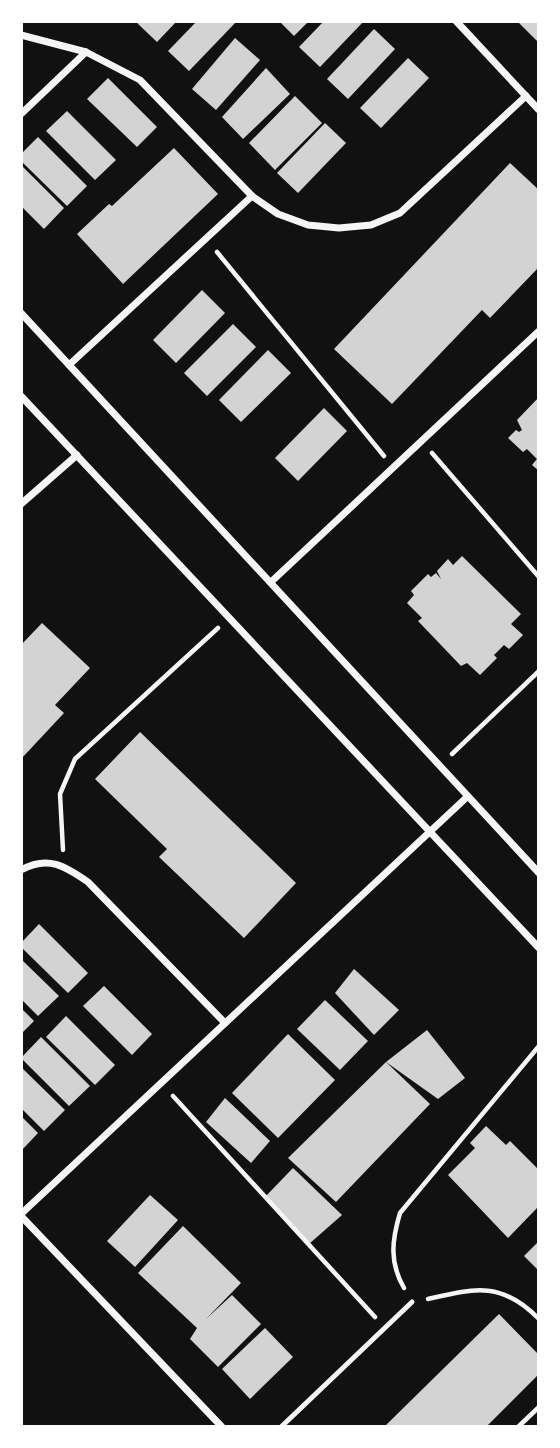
<svg xmlns="http://www.w3.org/2000/svg" width="560" height="1448" font-family="'Varela Round',sans-serif">
<style>
.building{fill:#d3d3d3}
.lines{fill:none;stroke-linecap:round;stroke-linejoin:round}
.path{stroke:#f5f5f5;stroke-width:4.5}
.service{stroke:#f5f5f5;stroke-width:5}
.minor{stroke:#f5f5f5;stroke-width:7}
</style>
<rect width="100%" height="100%" fill="#111"/>
<!-- building -->
<g class="building">
<polygon points="135,21 177,21 157,42"/>
<polygon points="197,21 237,21 189,71 168,51"/>
<polygon points="279,21 309,21 294,36"/>
<polygon points="324,21 364,21 320,67 299,47"/>
<polygon points="517,21 539,21 539,43"/>
<polygon points="374,29 395,49 348,99 327,79"/>
<polygon points="235,38 260,60 216,110 192,89"/>
<polygon points="408,58 429,78 381,128 360,108"/>
<polygon points="266,68 290,94 243,139 222,117"/>
<polygon points="108,78 157,127 137,147 87,99"/>
<polygon points="295,96 322,123 275,170 249,143"/>
<polygon points="67,111 116,160 95,180 46,131"/>
<polygon points="325,123 346,143 298,193 277,173"/>
<polygon points="38,137 87,186 67,206 21,161 21,154"/>
<polygon points="174,148 218,194 123,284 77,234 109,204 112,206"/>
<polygon points="510,163 539,190 539,267 490,318 482,310 392,404 334,349"/>
<polygon points="21,165 64,208 44,229 21,206"/>
<polygon points="202,290 225,313 176,363 153,340"/>
<polygon points="233,324 256,347 207,396 184,373"/>
<polygon points="268,350 291,373 241,422 219,400"/>
<polygon points="539,397 539,471 532,465 537,459 527,449 523,452 508,438 516,430 519,432 522,430 517,420"/>
<polygon points="324,408 347,431 298,481 275,458"/>
<polygon points="462,556 521,614 511,624 523,635 509,649 504,645 494,655 497,658 480,675 467,663 461,666 418,621 422,618 407,603 414,595 411,591 428,574 431,577 436,573 441,579 437,571 448,559 453,565"/>
<polygon points="42,623 90,668 55,705 64,713 21,759 21,645"/>
<polygon points="140,732 296,883 244,938 159,857 167,849 95,779"/>
<polygon points="39,924 88,973 68,993 21,947 21,943"/>
<polygon points="21,959 59,996 38,1016 21,999"/>
<polygon points="354,969 399,1010 374,1035 335,993"/>
<polygon points="104,986 152,1034 132,1055 83,1006"/>
<polygon points="325,1000 368,1041 340,1070 297,1029"/>
<polygon points="21,1008 34,1021 21,1034"/>
<polygon points="66,1016 115,1065 95,1085 46,1037"/>
<polygon points="427,1030 465,1078 438,1099 386,1062"/>
<polygon points="288,1034 335,1080 278,1138 232,1093"/>
<polygon points="41,1037 90,1086 69,1106 21,1058"/>
<polygon points="386,1062 430,1104 336,1202 288,1158"/>
<polygon points="21,1067 65,1110 44,1131 21,1108"/>
<polygon points="225,1098 270,1141 251,1163 206,1122"/>
<polygon points="21,1116 38,1133 21,1151"/>
<polygon points="486,1126 506,1145 510,1141 539,1170 539,1206 508,1238 448,1175 475,1148 470,1143"/>
<polygon points="293,1168 342,1215 309,1244 265,1197"/>
<polygon points="150,1195 178,1220 135,1267 107,1241"/>
<polygon points="183,1226 241,1283 206,1319 232,1295 261,1324 218,1367 190,1339 197,1328 138,1273"/>
<polygon points="539,1241 539,1271 524,1256"/>
<polygon points="499,1314 539,1355 539,1374 486,1427 384,1427"/>
<polygon points="265,1328 293,1357 250,1399 222,1369"/>
</g>
<g class="lines">
<!-- path -->
<g class="path">
<polyline points="217,252 384,456"/>
<polyline points="432,453 539,577"/>
<polyline points="452,754 539,671"/>
<polyline points="63,850 60,794 75,759 218,628"/>
<polyline points="173,1096 375,1317"/>
<path d="M404 1288C389 1262 392 1240 400 1213L539 1046"/>
<path d="M428 1299C475 1288 502 1281 539 1319"/>
<polyline points="518,1427 539,1407"/>
</g>
<!-- service -->
<polyline class="service" points="281,1427 412,1302"/>
<!-- minor -->
<g class="minor">
<polyline points="456,21 539,110"/>
<polyline points="21,35 86,52 140,80 252,196 278,214 308,225 339,228 371,225 400,213 526,96"/>
<polyline points="21,114 86,52"/>
<polyline points="21,313 539,873"/>
<polyline points="69,365 252,196"/>
<polyline points="21,396 539,948"/>
<polyline points="21,504 77,455"/>
<polyline points="271,582 539,331"/>
<path d="M21 870C48 855 65 866 88 882L225 1023"/>
<polyline points="21,1214 467,797"/>
<polyline points="21,1216 222,1427"/>
</g>
</g>
<!-- border -->
<rect width="560" height="1448" fill="none" stroke="#ffffff" stroke-width="46"/>
</svg>
